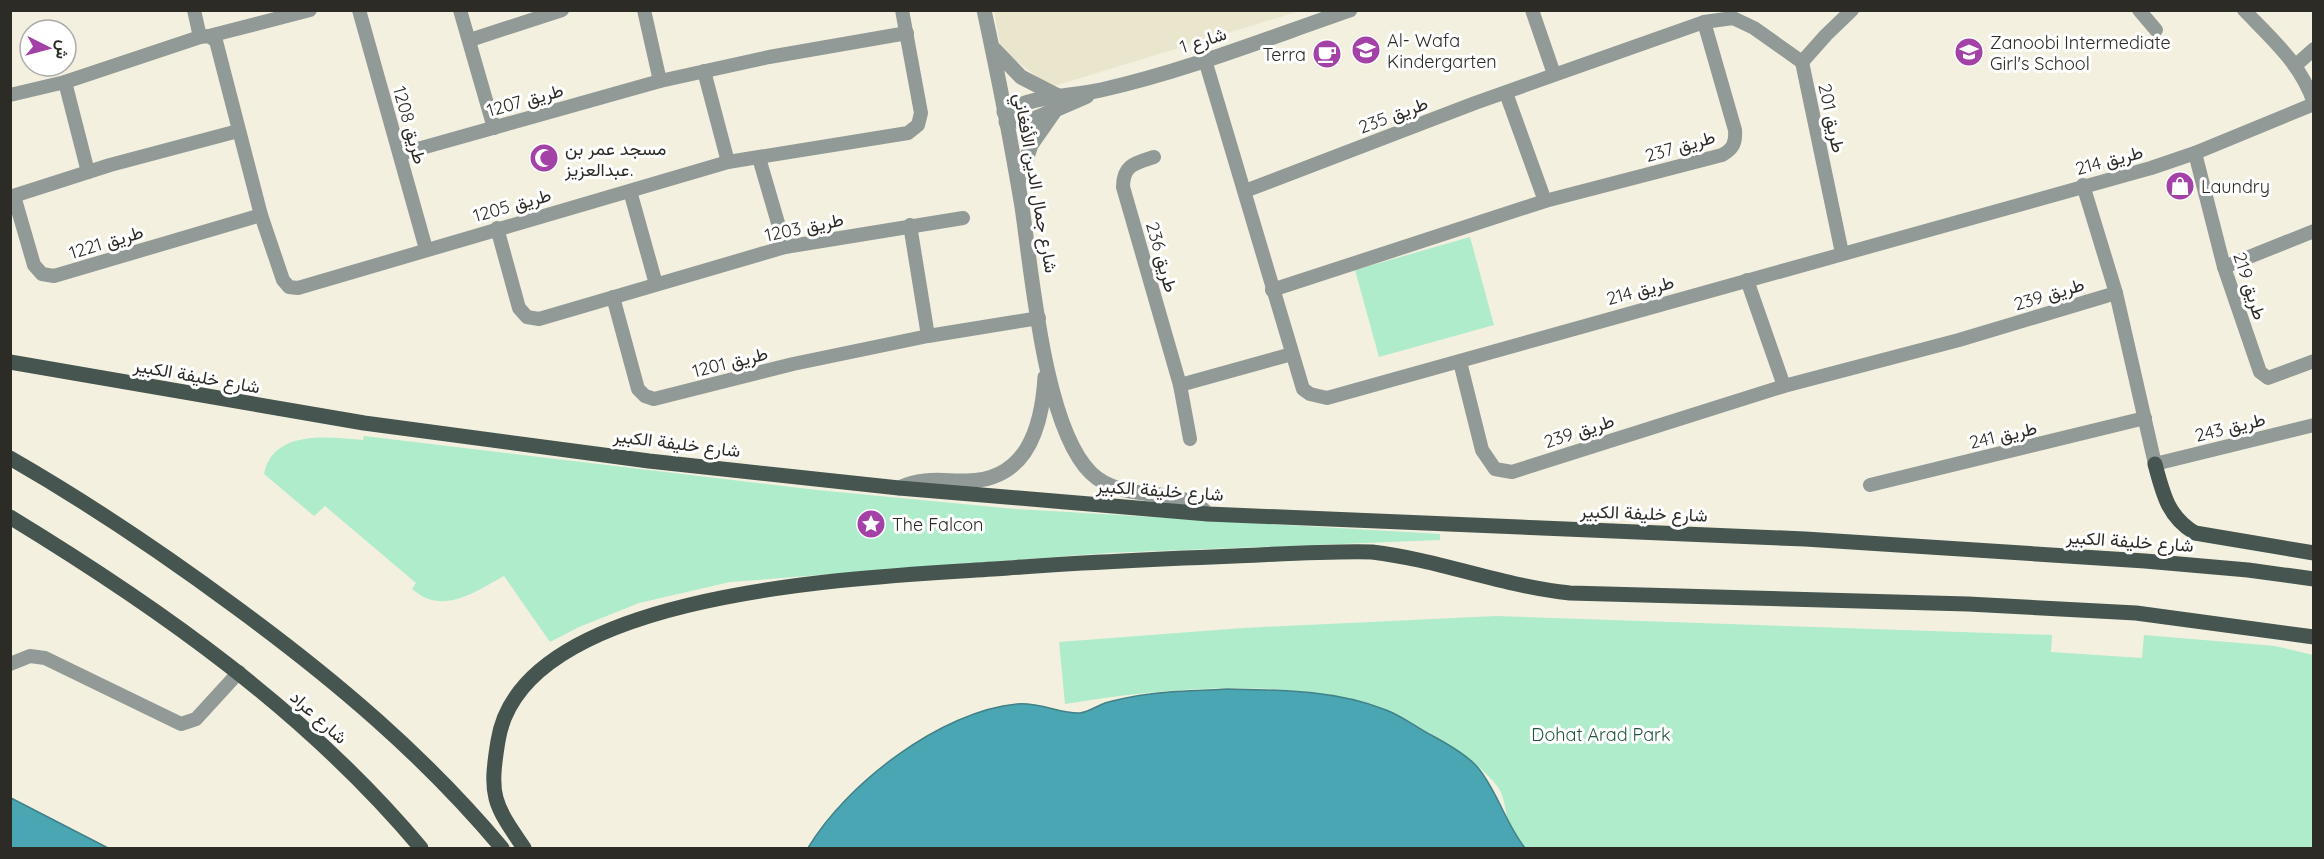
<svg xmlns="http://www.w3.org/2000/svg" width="2324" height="859" viewBox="0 0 2324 859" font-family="Quicksand,Vazirmatn,sans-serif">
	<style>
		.built { fill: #eae6cd }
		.green { fill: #aeeccb }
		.water { fill: #4aa6b2; stroke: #418188; stroke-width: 1.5 }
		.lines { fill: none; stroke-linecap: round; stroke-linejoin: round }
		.minor { stroke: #929a97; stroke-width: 14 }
		.tertiary { stroke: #929a97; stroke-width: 15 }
		.primary { stroke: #46554f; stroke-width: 15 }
		.labels { text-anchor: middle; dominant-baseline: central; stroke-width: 6; stroke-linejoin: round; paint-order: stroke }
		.street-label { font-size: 18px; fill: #2c2b25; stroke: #fff }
		.poi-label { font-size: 18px; fill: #2c2b25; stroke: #fff; text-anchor: start }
		.park-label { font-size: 18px; fill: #1e543c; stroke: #fff }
	</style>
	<rect width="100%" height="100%" fill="#f3f0df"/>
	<polygon class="built" points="994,11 1300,11 1051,87 1001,50"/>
	<g class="green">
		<polygon points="1470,237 1494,325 1379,357 1355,270"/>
		<path d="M 364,436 L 817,490 L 1015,509 L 1440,534 L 1440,540 L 1107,553 L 730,582 L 639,603 L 579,627 L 550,642 L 504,576 C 474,592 443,616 412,589 L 416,583 L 325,506 L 314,516 L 264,474 C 273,429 329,437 363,440 Z"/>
		<path d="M 1496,616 L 2052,635 L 2051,652 L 2142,658 L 2144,635 L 2275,646 L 2313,655 L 2313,848 L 1525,848 C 1520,843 1514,837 1511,830 C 1505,817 1506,798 1498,787 C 1482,766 1456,749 1434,736 C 1418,728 1402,716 1386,710 C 1294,676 1159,688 1065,704 L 1059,642 L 1243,628 Z"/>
	</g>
	<g class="water">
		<path d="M 1228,689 C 1281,690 1336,690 1386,710 C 1402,716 1416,727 1431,735 C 1446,743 1468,755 1479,769 C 1498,793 1506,824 1525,848 L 808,848 C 846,784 941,711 1017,704 C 1040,702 1061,714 1080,713 C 1088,712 1097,706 1105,703 C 1119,699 1135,696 1150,694 C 1175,690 1202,691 1228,689 Z"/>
		<polygon points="11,798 108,848 11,848"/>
	</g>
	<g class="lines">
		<g class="minor">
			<polyline points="194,10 200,37"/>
			<polyline points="359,10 426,249"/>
			<polyline points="460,10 494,128"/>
			<polyline points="644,10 660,81"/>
			<polyline points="1532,10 1554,74"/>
			<polyline points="2139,10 2156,30"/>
			<path d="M 2244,10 C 2272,39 2301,64 2314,103"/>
			<polyline points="209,36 310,10"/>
			<polyline points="470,40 562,10"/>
			<polyline points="1205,60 1303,389 1310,394 1327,398 2151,168 2195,153 2314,104"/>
			<polyline points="1802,62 1842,253"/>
			<polyline points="1802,62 1826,35 1852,10"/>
			<polyline points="2296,65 2314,49"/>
			<polyline points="704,71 728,162"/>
			<polyline points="65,82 88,172"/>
			<polyline points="1506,93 1545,201"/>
			<polyline points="10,95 65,82 200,37 209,36 216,41 261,215 283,280 289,287 298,288 728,162 908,133 918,125 921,113 902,10"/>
			<polyline points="2195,153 2224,267 2260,372 2268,378 2314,361"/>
			<polyline points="400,154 660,81 769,57 907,33"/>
			<path d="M 1154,157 C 1135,163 1123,165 1123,187 L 1180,385 L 1190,439"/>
			<polyline points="759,158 785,247"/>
			<polyline points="2083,185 2116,293 2155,464 2314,425"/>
			<polyline points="630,191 656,284"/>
			<polyline points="1245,191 1475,103 1704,22 1733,18 1754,28 1802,62"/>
			<polyline points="14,196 34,265 42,274 54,276 261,215"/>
			<polyline points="10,197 110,165 238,131"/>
			<polyline points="910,225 928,336"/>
			<polyline points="497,228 519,308 527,317 539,319 785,247 963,218"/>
			<polyline points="2224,267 2314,231"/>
			<polyline points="1747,280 1784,386"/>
			<path d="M 1272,290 L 1545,201 L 1722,155 C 1733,149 1736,143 1735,130 L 1704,22"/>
			<polyline points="613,297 638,389 645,396 654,399 793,364 928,336 1039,318"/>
			<polyline points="1460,362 1482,450 1495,469 1512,472 1784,386 1959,340 2116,293"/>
			<polyline points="1180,385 1292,354"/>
			<polyline points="1870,485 2145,418"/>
			<polyline points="10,664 30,656 45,658 181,724 196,719 239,672"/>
		</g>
		<g class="tertiary">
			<path d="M 984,10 C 998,75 1011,141 1022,207 C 1032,273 1044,427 1091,473 C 1124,505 1177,483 1208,514"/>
			<polyline points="994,49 1021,77 1058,96"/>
			<path d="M 1004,112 C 1034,95 1068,97 1101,90 C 1186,71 1268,38 1350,10"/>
			<polyline points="1006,122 1034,119 1087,96"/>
			<polyline points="1019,180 1031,145 1054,112"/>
			<path d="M 899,488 C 922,477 941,481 966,481 C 1027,481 1042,427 1045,377"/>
		</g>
		<g class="primary">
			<polyline points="10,362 364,423 649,461 899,488 1208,514 1805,539 2145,561 2248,570 2314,579"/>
			<path d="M 10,458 C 90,504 164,554 237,608 C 335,680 424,755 502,848"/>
			<path d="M 2155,464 C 2163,494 2168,517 2195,533 L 2314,553"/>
			<path d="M 10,517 C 161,609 307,712 421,848"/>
			<path d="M 524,848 C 493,803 489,796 498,741 C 522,584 886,577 1008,568 C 1084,562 1159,559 1235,556 C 1281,554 1327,551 1372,552 C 1440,560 1502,586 1570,593 L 1968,604 L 2136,613 L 2314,637"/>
		</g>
	</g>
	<defs>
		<g id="school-disc" transform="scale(1.5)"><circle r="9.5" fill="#a341a7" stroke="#fff"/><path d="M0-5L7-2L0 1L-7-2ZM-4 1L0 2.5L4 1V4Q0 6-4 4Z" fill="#fff"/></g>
		<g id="cafe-disc" transform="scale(1.5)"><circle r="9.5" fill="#a341a7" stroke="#fff"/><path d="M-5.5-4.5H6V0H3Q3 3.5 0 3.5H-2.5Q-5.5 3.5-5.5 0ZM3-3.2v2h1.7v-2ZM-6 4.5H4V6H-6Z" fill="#fff"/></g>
		<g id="mosque-disc" transform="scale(1.5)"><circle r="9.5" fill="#a341a7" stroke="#fff"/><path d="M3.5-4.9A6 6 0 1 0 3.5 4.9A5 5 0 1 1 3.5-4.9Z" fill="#fff"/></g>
		<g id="shop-disc" transform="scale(1.5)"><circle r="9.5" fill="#a341a7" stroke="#fff"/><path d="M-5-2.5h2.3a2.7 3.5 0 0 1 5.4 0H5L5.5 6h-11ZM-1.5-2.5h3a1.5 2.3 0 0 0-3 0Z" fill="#fff"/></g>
		<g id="sight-disc" transform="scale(1.5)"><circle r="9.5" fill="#a341a7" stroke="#fff"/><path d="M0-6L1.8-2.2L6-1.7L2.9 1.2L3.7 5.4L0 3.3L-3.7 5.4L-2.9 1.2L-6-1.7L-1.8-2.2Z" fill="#fff"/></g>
	</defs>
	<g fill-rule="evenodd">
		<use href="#school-disc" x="1366" y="50"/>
		<use href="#school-disc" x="1969" y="52"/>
		<use href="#cafe-disc" x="1327" y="54"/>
		<use href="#mosque-disc" x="544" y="158"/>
		<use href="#shop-disc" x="2180" y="186"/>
		<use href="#sight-disc" x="871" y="524"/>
	</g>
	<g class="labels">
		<g class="street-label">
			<text transform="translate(1203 40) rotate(-18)">شارع 1</text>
			<text transform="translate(525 100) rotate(-16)">طريق 1207</text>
			<text transform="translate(1393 115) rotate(-21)">طريق 235</text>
			<text transform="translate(1832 118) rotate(78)">طريق 201</text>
			<text transform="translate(410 125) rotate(74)">طريق 1208</text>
			<text transform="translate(1680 146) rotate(-16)">طريق 237</text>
			<text transform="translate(2109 160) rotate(-15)">طريق 214</text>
			<text transform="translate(1036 183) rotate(80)">شارع جمال الدين الأفغاني</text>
			<text transform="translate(512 205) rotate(-16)">طريق 1205</text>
			<text transform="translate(804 227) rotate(-12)">طريق 1203</text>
			<text transform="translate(106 242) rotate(-17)">طريق 1221</text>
			<text transform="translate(1162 257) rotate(74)">طريق 236</text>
			<text transform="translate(2250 286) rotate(72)">طريق 219</text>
			<text transform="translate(1640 290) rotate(-15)">طريق 214</text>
			<text transform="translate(2049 294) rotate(-17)">طريق 239</text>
			<text transform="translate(730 362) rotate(-14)">طريق 1201</text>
			<text transform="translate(197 376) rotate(10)">شارع خليفة الكبير</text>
			<text transform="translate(2230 427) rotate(-14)">طريق 243</text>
			<text transform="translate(1579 431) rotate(-18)">طريق 239</text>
			<text transform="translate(2003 435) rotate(-13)">طريق 241</text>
			<text transform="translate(677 443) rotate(7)">شارع خليفة الكبير</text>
			<text transform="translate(1160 490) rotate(4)">شارع خليفة الكبير</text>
			<text transform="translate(1644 513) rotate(2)">شارع خليفة الكبير</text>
			<text transform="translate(2130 541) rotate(4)">شارع خليفة الكبير</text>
			<text transform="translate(319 717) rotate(42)">شارع عراد</text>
		</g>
		<g class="poi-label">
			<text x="1387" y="40">Al- Wafa<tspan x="1387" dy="21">Kindergarten</tspan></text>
			<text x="1990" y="42">Zanoobi Intermediate<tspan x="1990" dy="21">Girl's School</tspan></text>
			<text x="1306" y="54" text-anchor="end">Terra</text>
			<text x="565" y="148">مسجد عمر بن<tspan x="565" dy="21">عبدالعزيز.</tspan></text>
			<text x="2201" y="186">Laundry</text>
			<text x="892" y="524">The Falcon</text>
		</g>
		<g class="park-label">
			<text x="1601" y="734">Dohat Arad Park</text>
		</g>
	</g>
	<rect width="2324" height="859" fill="none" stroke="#2c2b25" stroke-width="24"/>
	<g transform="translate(48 48) rotate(96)"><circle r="28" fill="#ffffff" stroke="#abaaa8" stroke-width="1.5"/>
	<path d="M0-4.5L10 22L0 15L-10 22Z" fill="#a341a7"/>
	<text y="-9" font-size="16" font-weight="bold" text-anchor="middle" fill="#2c2b25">ش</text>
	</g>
</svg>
